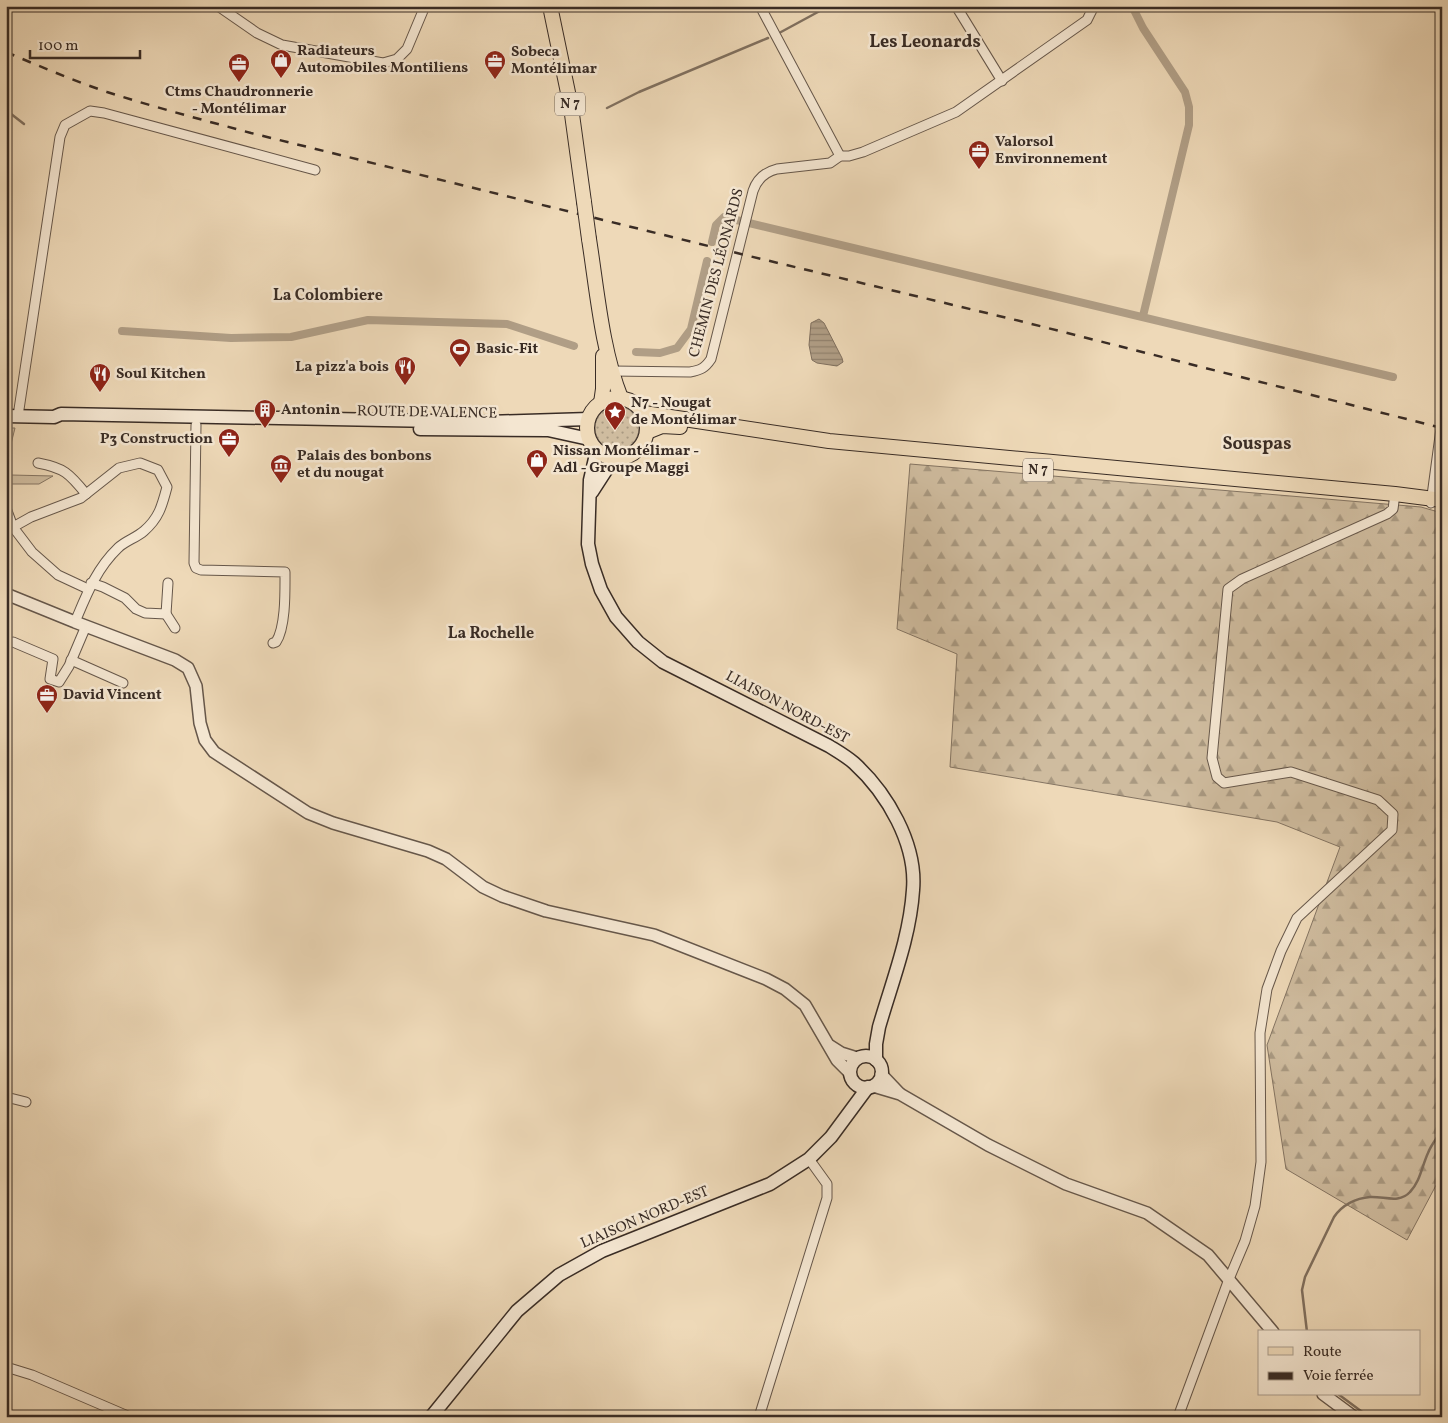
<svg xmlns="http://www.w3.org/2000/svg" width="1448" height="1423" viewBox="0 0 1448 1423" font-family="Vollkorn,serif">
	<style>
		.grass { fill: url(#grass-dots); stroke: #847462 }
		.forest { fill: url(#forest-firs); stroke: #847462 }
		.green { fill: #cfbc9f; stroke: #847462 }
		.water { fill: url(#water-rules); stroke: #80705f }
		.lines { fill: none; stroke-linecap: round; stroke-linejoin: round }
		.stream { stroke: #80705f; stroke-width: 2.5 }
		.canal { stroke: #b09e86; stroke-width: 8 }
		.minor-casing { stroke: #66574a; stroke-width: 11 }
		.tertiary-casing { stroke: #66574a; stroke-width: 14 }
		.secondary-casing { stroke: #392c25; stroke-width: 15 }
		.primary-casing { stroke: #392c25; stroke-width: 16 }
		.minor { stroke: #f4e6d1; stroke-width: 9 }
		.tertiary { stroke: #f4e6d1; stroke-width: 11 }
		.secondary { stroke: #f4e6d1; stroke-width: 12 }
		.primary { stroke: #eed9b8; stroke-width: 14 }
		.rail { stroke: #392c25; stroke-width: 2.5; stroke-dasharray: 9 9; stroke-linecap: butt }
		.primary-bridge-casing { stroke: #392c25; stroke-width: 16; stroke-linecap: butt }
		.primary-bridge { stroke: #eed9b8; stroke-width: 14 }
		.labels { text-anchor: middle; dominant-baseline: central; stroke-width: 5; stroke-linejoin: round; paint-order: stroke }
		.shield { fill: #f4e6d1; stroke: #716459; stroke-width: 1 }
		.shield-label { font-size: 14px; font-weight: bold; fill: #392c25 }
		.poi-label { font-size: 15px; font-weight: bold; fill: #392c25; stroke: #f4e6d1; text-anchor: start }
		.street-label { font-size: 15px; fill: #392c25; stroke: #f4e6d1 }
		.neighbourhood-label { font-size: 16px; font-weight: bold; fill: #392c25; stroke: #f4e6d1 }
		.quarter-label { font-size: 18px; font-weight: bold; fill: #392c25; stroke: #f4e6d1 }
	</style>
	<defs>
		<pattern id="grass-dots" width="8" height="8" patternUnits="userSpaceOnUse" patternTransform="scale(1.25)"><rect width="8" height="8" fill="#cfbc9f"/><path d="M2 2h.1M6 6h.1" fill="none" stroke="#a99981" stroke-width="1.8" stroke-linecap="round"/></pattern>
		<pattern id="forest-firs" width="22" height="20" patternUnits="userSpaceOnUse" patternTransform="scale(1.25)"><rect width="22" height="20" fill="#cfbc9f"/><path d="M5 1l3.5 6h-7zM16 11l3.5 6h-7z" fill="#a99981"/></pattern>
		<pattern id="water-rules" width="6" height="5" patternUnits="userSpaceOnUse" patternTransform="scale(1.25)"><rect width="6" height="5" fill="#b09e86"/><path d="M0 2.5h6" fill="none" stroke="#90816d"/></pattern>
	</defs>
	<rect width="100%" height="100%" fill="#eed9b8"/>
	<filter id="stains"><feTurbulence type="fractalNoise" baseFrequency=".004" numOctaves="4"/><feColorMatrix values="0 0 0 0 .2 0 0 0 0 .09 0 0 0 0 .02 0 0 0 .5 -.17"/></filter>
	<radialGradient id="worn" r=".72"><stop offset=".6" stop-color="#630" stop-opacity="0"/><stop offset="1" stop-color="#630" stop-opacity=".3"/></radialGradient>
	<circle class="grass" cx="617" cy="428" r="22"/>
	<polygon class="forest" points="910,464 1421,507 1442,513 1442,1174 1407,1240 1286,1169 1267,1045 1340,847 1277,822 950,767 957,654 897,629"/>
	<g class="green">
		<polygon points="6,428 15,428 6,464"/>
		<polygon points="6,469 11,475 53,476 39,484 8,484 6,488"/>
	</g>
	<polygon class="water" points="819,319 824,323 842,358 843,362 837,366 817,363 812,360 809,345 811,323"/>
	<g class="lines">
		<g class="stream">
			<polyline points="6,14 23,6"/>
			<polyline points="781,32 829,6"/>
			<polyline points="607,108 639,92 768,38"/>
			<polyline points="6,110 24,124"/>
			<path d="M 1307,1332 L 1302,1290 L 1305,1277 L 1334,1217 C 1342,1205 1356,1198 1370,1197 C 1384,1196 1399,1204 1410,1192 C 1420,1182 1422,1166 1428,1153 C 1431,1145 1437,1138 1442,1130"/>
			<polyline points="1338,1394 1369,1417"/>
		</g>
		<g class="canal">
			<polyline points="1132,6 1143,28 1185,92 1189,107 1189,125 1143,316"/>
			<polyline points="712,242 716,225 724,217 1393,377"/>
			<polyline points="122,331 231,338 291,337 368,320 507,324 574,346"/>
			<polyline points="636,352 660,353 677,348 691,329 707,261"/>
		</g>
		<g class="minor-casing">
			<g id="minor">
				<polyline points="218,6 257,33 282,45 383,63 397,59 407,49 425,6"/>
				<polyline points="760,6 840,156"/>
				<polyline points="956,6 1002,81"/>
				<path d="M 612,371 L 690,372 C 701,370 705,368 711,359 L 753,191 C 757,179 765,172 777,169 L 830,163 L 840,156 L 849,156 L 863,152 L 956,112 L 1087,20 L 1094,6"/>
				<polyline points="18,416 60,137 65,125 90,111 104,113 315,170"/>
				<path d="M 196,425 L 194,563 L 196,568 L 201,570 L 285,572 C 285,590 286,627 276,642 L 273,643"/>
				<path d="M 38,463 C 64,468 69,473 86,494"/>
				<polyline points="1431,503 1442,421"/>
				<polyline points="6,508 13,527 32,552 58,575 88,589"/>
				<path d="M 6,531 L 31,517 L 81,498 L 119,468 L 140,463 L 158,470 L 167,487 C 162,506 159,518 144,531 C 136,538 125,541 118,548 C 96,569 86,596 75,622"/>
				<polyline points="91,583 103,587 125,598 136,609 145,613 166,614 168,583"/>
				<polyline points="166,614 175,628"/>
				<polyline points="13,642 53,659 50,679 59,682 69,666 86,626"/>
				<polyline points="71,660 123,683"/>
				<polyline points="6,1097 26,1102"/>
				<polyline points="6,1367 32,1375 130,1417"/>
				<polyline points="759,1417 827,1198 827,1184 809,1159"/>
				<polyline points="1178,1417 1229,1279 1245,1241 1255,1206 1261,1162 1260,1033 1267,989 1281,951 1297,918 1392,830 1393,814 1378,800 1291,772 1224,783 1217,777 1212,758 1228,589 1242,579 1387,514 1393,509 1395,494"/>
			</g>
		</g>
		<g class="tertiary-casing">
			<g id="tertiary">
				<polyline points="6,594 75,622 175,660 188,668 196,686 200,723 205,740 214,752 308,813 333,823 428,851 446,859 483,887 502,896 546,911 654,935 766,979 785,989 805,1005 837,1060 850,1073"/>
				<polyline points="830,1046 841,1053 857,1058"/>
				<polyline points="881,1074 899,1093"/>
				<polyline points="873,1086 900,1094 988,1145 1066,1184 1147,1213 1208,1255 1273,1332"/>
				<polyline points="1323,1394 1354,1417"/>
			</g>
		</g>
		<g class="secondary-casing">
			<g id="secondary">
				<polyline points="6,416 54,417 61,414 488,422 589,419"/>
				<polyline points="420,429 548,430 589,439"/>
				<path d="M 597,450 L 590,480 L 588,544 L 592,564 L 601,590 L 616,617 L 638,642 L 663,662 L 829,746 C 837,751 846,756 854,763 C 887,793 917,844 913,890 C 910,937 892,982 879,1027 L 876,1044 L 876,1060"/>
				<polyline points="592,492 614,458"/>
				<circle cx="866" cy="1072" r="16"/>
				<polyline points="431,1417 517,1311 559,1275 602,1251 770,1184 809,1159 831,1137 868,1087"/>
			</g>
		</g>
		<g class="primary-casing">
			<g id="primary">
				<polyline points="550,6 571,107 584,202"/>
				<path d="M 589,239 C 597,290 602,351 621,398"/>
				<circle cx="617" cy="428" r="30"/>
				<polyline points="601,403 603,389 603,356"/>
				<polyline points="644,413 829,441 1395,494 1442,500"/>
				<polyline points="647,432 662,426 680,427"/>
			</g>
		</g>
		<use href="#minor" class="minor"/>
		<use href="#tertiary" class="tertiary"/>
		<use href="#secondary" class="secondary"/>
		<use href="#primary" class="primary"/>
		<path class="rail" d="M 6,52 C 39,66 72,80 107,92 C 154,107 203,120 251,133 L 749,256 L 1024,322 L 1442,428"/>
		<g class="primary-bridge-casing">
			<polyline id="primary-bridge" points="584,202 589,239"/>
		</g>
		<use href="#primary-bridge" class="primary-bridge"/>
	</g>
	<defs>
		<g id="shop-pin" transform="scale(1.125)"><path d="M0 17L-7.5 6A9.5 9.5 0 1 1 7.5 6Z" fill="#8f2418" stroke="#f4e6d1"/><path d="M-5-2.5h2.3a2.7 3.5 0 0 1 5.4 0H5L5.5 6h-11ZM-1.5-2.5h3a1.5 2.3 0 0 0-3 0Z" fill="#fff"/></g>
		<g id="office-pin" transform="scale(1.125)"><path d="M0 17L-7.5 6A9.5 9.5 0 1 1 7.5 6Z" fill="#8f2418" stroke="#f4e6d1"/><path d="M-6-3h4V-5.5h4V-3h4V5H-6ZM-1-4.5V-3h2v-1.5ZM-6 0V1H6V0Z" fill="#fff"/></g>
		<g id="stadium-pin" transform="scale(1.125)"><path d="M0 17L-7.5 6A9.5 9.5 0 1 1 7.5 6Z" fill="#8f2418" stroke="#f4e6d1"/><path d="M0-5a6.5 5 0 1 0 0 10a6.5 5 0 1 0 0-10ZM-3.5-1.8h7v3.6h-7Z" fill="#fff"/></g>
		<g id="restaurant-pin" transform="scale(1.125)"><path d="M0 17L-7.5 6A9.5 9.5 0 1 1 7.5 6Z" fill="#8f2418" stroke="#f4e6d1"/><path d="M-5-6h1v4h1v-4h1v4h1v-4h1v5L-1.5 .5V6h-2V.5L-5-1ZM5-6V6H3V1.5H1.5Q1.5-4 5-6Z" fill="#fff"/></g>
		<g id="building-pin" transform="scale(1.125)"><path d="M0 17L-7.5 6A9.5 9.5 0 1 1 7.5 6Z" fill="#8f2418" stroke="#f4e6d1"/><path d="M-4-6H4V6H1V3H-1V6H-4ZM-2.5-4.3h1.7v1.8h-1.7ZM.8-4.3h1.7v1.8H.8ZM-2.5-1h1.7V.8h-1.7ZM.8-1h1.7V.8H.8Z" fill="#fff"/></g>
		<g id="sight-pin" transform="scale(1.125)"><path d="M0 17L-7.5 6A9.5 9.5 0 1 1 7.5 6Z" fill="#8f2418" stroke="#f4e6d1"/><path d="M0-6L1.8-2.2L6-1.7L2.9 1.2L3.7 5.4L0 3.3L-3.7 5.4L-2.9 1.2L-6-1.7L-1.8-2.2Z" fill="#fff"/></g>
		<g id="museum-pin" transform="scale(1.125)"><path d="M0 17L-7.5 6A9.5 9.5 0 1 1 7.5 6Z" fill="#8f2418" stroke="#f4e6d1"/><path d="M0-6L6-3V-2H-6V-3ZM-5-1h2V3h-2ZM-1-1h2V3h-2ZM3-1h2V3H3ZM-6 4H6V6H-6Z" fill="#fff"/></g>
	</defs>
	<g fill-rule="evenodd">
		<use href="#shop-pin" x="281" y="60"/>
		<use href="#office-pin" x="495" y="61"/>
		<use href="#office-pin" x="239" y="64"/>
		<use href="#office-pin" x="979" y="151"/>
		<use href="#stadium-pin" x="460" y="349"/>
		<use href="#restaurant-pin" x="405" y="367"/>
		<use href="#restaurant-pin" x="100" y="374"/>
		<use href="#building-pin" x="265" y="410"/>
		<use href="#sight-pin" x="615" y="412"/>
		<use href="#office-pin" x="229" y="439"/>
		<use href="#shop-pin" x="537" y="460"/>
		<use href="#museum-pin" x="281" y="465"/>
		<use href="#office-pin" x="47" y="695"/>
	</g>
	<g class="labels">
		<g class="shield">
			<rect x="555" y="92.5" width="30" height="23" rx="4"/>
			<rect x="1023" y="458.5" width="30" height="23" rx="4"/>
		</g>
		<g class="shield-label">
			<text x="570" y="104">N 7</text>
			<text x="1038" y="470">N 7</text>
		</g>
		<g class="poi-label">
			<text x="297" y="51">Radiateurs<tspan x="297" dy="17">Automobiles Montiliens</tspan></text>
			<text x="511" y="52">Sobeca<tspan x="511" dy="17">Montélimar</tspan></text>
			<text x="239" y="92" text-anchor="middle">Ctms Chaudronnerie<tspan x="239" dy="17">- Montélimar</tspan></text>
			<text x="995" y="142">Valorsol<tspan x="995" dy="17">Environnement</tspan></text>
			<text x="476" y="349">Basic-Fit</text>
			<text x="389" y="367" text-anchor="end">La pizz'a bois</text>
			<text x="116" y="374">Soul Kitchen</text>
			<text x="631" y="403">N7 - Nougat<tspan x="631" dy="17">de Montélimar</tspan></text>
			<text x="281" y="410">Antonin</text>
			<text x="213" y="439" text-anchor="end">P3 Construction</text>
			<text x="553" y="451">Nissan Montélimar -<tspan x="553" dy="17">Adl - Groupe Maggi</tspan></text>
			<text x="297" y="456">Palais des bonbons<tspan x="297" dy="17">et du nougat</tspan></text>
			<text x="63" y="695">David Vincent</text>
		</g>
		<g class="street-label">
			<text transform="translate(717 273) rotate(-75)">CHEMIN DES LÉONARDS</text>
			<text transform="translate(427 413) rotate(1)">ROUTE DE VALENCE</text>
			<text transform="translate(787 708) rotate(28)">LIAISON NORD-EST</text>
			<text transform="translate(645 1218) rotate(-23)">LIAISON NORD-EST</text>
		</g>
		<g class="neighbourhood-label">
			<text x="328" y="296">La Colombiere</text>
			<text x="491" y="634">La Rochelle</text>
		</g>
		<g class="quarter-label">
			<text x="925" y="42">Les Leonards</text>
			<text x="1257" y="444">Souspas</text>
		</g>
	</g>
	<rect width="1448" height="1423" fill="none" stroke="#eed9b8" stroke-width="25"/>
	<rect x="8" y="8" width="1433" height="1408" fill="none" stroke="#392c25" stroke-width="2.5"/>
	<rect x="12" y="12" width="1423" height="1398" fill="none" stroke="#392c25"/>
	<rect x="1258" y="1330" width="162" height="65" fill="#f4e6d1" stroke="#a99c8c"/>
	<rect x="1268" y="1347" width="25" height="8" fill="#eed9b8" stroke="#a99c8c"/>
	<text x="1303" y="1356" font-size="15" fill="#392c25">Route</text>
	<rect x="1268" y="1372" width="25" height="8" fill="#392c25" stroke="#a99c8c"/>
	<text x="1303" y="1380" font-size="15" fill="#392c25">Voie ferrée</text>
	<path d="M30 50v8h110v-8" fill="none" stroke="#392c25" stroke-width="2.5"/>
	<text x="38" y="50" font-size="15" fill="#392c25" stroke="#f4e6d1" stroke-width="4" paint-order="stroke">100 m</text>
	<rect width="100%" height="100%" filter="url(#stains)"/>
	<rect width="100%" height="100%" fill="url(#worn)"/>
</svg>
